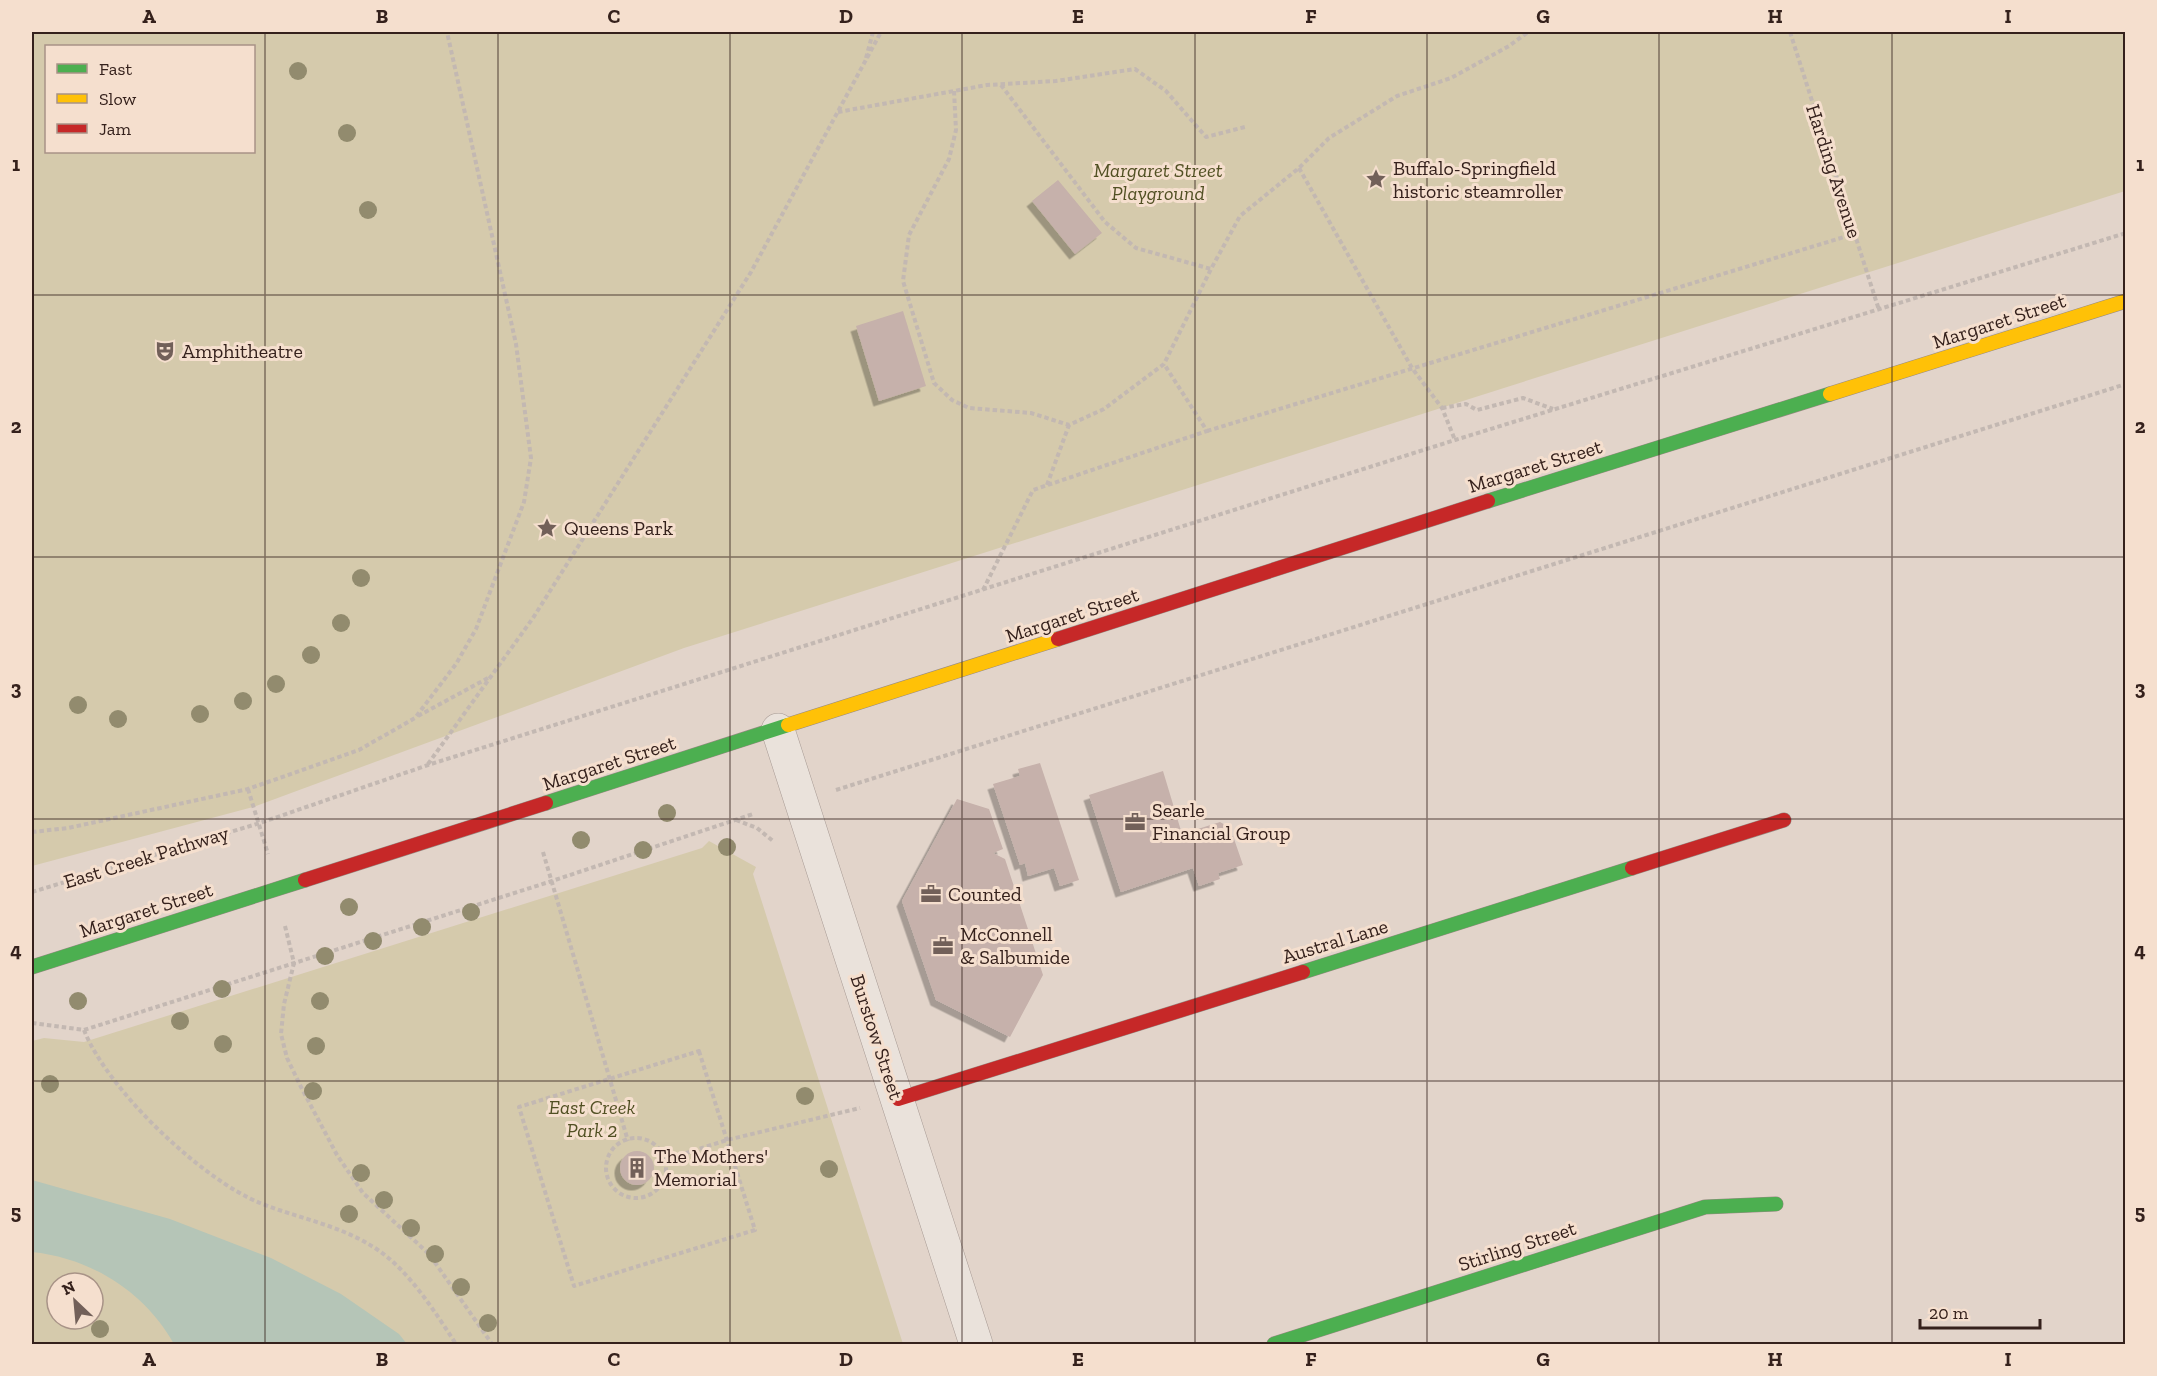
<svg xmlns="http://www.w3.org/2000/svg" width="2157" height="1376" viewBox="0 0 2157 1376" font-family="'Zilla Slab',serif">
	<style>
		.green { fill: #d5caac; fill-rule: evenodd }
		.water { fill: #b5c5b7 }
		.building { fill: #c6b1ab; filter: url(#shadow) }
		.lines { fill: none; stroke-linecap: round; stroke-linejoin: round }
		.street-casing { stroke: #a79a94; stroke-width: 34 }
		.fast-casing { stroke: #978a83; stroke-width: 15 }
		.slow-casing { stroke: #978a83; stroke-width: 15 }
		.jam-casing { stroke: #978a83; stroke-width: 15 }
		.path { stroke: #c3b8b2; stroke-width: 4; stroke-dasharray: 4.5 3; stroke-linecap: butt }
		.street { stroke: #eae2db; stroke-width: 33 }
		.fast { stroke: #4caf50; stroke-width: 14 }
		.slow { stroke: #ffc107; stroke-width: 14 }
		.jam { stroke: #c62828; stroke-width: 14 }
		.tree { fill: #928b6e }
		.grid { fill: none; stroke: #35211c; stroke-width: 1.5; stroke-opacity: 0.55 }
		.labels { text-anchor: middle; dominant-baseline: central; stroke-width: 6; stroke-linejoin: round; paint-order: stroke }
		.poi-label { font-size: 20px; fill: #35211c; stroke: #f5dfce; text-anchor: start }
		.park-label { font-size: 20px; font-style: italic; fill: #515023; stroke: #f5dfce }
		.street-label { font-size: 20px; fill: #35211c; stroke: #f5dfce }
		.neatline { fill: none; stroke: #35211c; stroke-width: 2 }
		.grid-label { font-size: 20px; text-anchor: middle; font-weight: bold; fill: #35211c }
	</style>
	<defs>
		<filter id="shadow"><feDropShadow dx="-5.5" dy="5.5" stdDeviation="0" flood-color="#0004"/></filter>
	</defs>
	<rect width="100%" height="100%" fill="#e2d4ca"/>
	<g class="green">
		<path d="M 32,32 L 2125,32 L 2125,191 L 684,648 L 253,807 L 32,866 ZM 46,46 L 254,46 L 254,152 L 46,152 Z"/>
		<path d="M 709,841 L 756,867 L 753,874 L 903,1344 L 32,1344 L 32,1041 L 44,1038 L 84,1042 L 702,848 ZM 57,1283 L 93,1283 L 93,1319 L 57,1319 Z"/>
	</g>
	<path class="water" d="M 32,1180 L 170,1219 L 271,1258 L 341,1294 L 399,1334 L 407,1344 L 174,1344 C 145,1292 91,1258 32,1252 Z"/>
	<g class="building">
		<polygon points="1058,180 1102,233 1075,254 1032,201"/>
		<polygon points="903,311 926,386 879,401 856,326"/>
		<polygon points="1040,763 1079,880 1060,886 1054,868 1028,876 1025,863 1020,865 993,784 1020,776 1018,769"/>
		<polygon points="1163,771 1182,834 1220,822 1227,826 1231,837 1233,836 1243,865 1218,873 1220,879 1199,886 1193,868 1121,892 1089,795"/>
		<polygon points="957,799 989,809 1003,849 993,853 1005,859 1043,975 1010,1037 936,1000 902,901"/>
		<circle cx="637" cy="1168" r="17"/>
	</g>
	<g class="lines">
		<g class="street-casing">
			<polyline id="street" points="778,730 976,1344"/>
		</g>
		<g class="fast-casing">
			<g id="fast">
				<polyline points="1488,501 1830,394"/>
				<polyline points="546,803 788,725"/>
				<polyline points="32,967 305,880"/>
				<polyline points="1303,972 1632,868"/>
				<polyline points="1274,1344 1705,1207 1776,1204"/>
			</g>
		</g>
		<g class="slow-casing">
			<g id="slow">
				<polyline points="1830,394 2126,301"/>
				<polyline points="788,725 1058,639"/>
			</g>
		</g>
		<g class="jam-casing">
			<g id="jam">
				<polyline points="1058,639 1488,501"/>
				<polyline points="1632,868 1784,820"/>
				<polyline points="305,880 546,803"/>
				<polyline points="898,1099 1303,972"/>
			</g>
		</g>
		<g class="path">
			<polyline points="1790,32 1879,310"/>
			<polyline points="866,58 873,32"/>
			<polyline points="1001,85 1105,222 1136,248 1211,269"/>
			<polyline points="954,91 956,130 949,159 909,235 903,281 934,383 952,400 969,408 1031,413 1069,425 1104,409 1164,364 1211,269 1240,216 1299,168 1329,138 1397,96 1451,78 1509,46 1528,32"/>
			<polyline points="838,112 987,85 1056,81 1135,69 1166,91 1206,137 1245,127"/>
			<polyline points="1299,168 1412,368 1442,408 1455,440"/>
			<polyline points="1442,408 1466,404 1477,410 1523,398 1553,409"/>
			<polyline points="1207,431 1854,234"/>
			<polyline points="1047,485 1069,425"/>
			<polyline points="983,590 1033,490 1207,431 1164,364"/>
			<polyline points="418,716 488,678"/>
			<polyline points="428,764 533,618 751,272 881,32"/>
			<polyline points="248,789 268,854"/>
			<polyline points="836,790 2126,384"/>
			<polyline points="736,820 757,828 773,841"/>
			<polyline points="32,832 68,828 248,789 359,750 415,718 456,664 476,629 524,502 531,458 516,344 447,32"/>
			<polyline points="543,852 628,1141"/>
			<polyline points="32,892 260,823 428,765 1455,440 2126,233"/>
			<polyline points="285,926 294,963 284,1004 281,1034 287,1058 302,1089 337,1155 363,1193 429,1254 492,1344"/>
			<polyline points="32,1023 84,1030 552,881 753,814"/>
			<path d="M 84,1030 C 107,1089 201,1179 260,1203 C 300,1219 341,1225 378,1250 C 410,1272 435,1312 456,1344"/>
			<polygon points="699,1051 755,1230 574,1286 519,1107"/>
			<circle cx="636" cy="1168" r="30"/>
			<polyline points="664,1160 727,1140 860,1108"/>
		</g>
		<use href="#street" class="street"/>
		<use href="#fast" class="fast"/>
		<use href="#slow" class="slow"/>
		<use href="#jam" class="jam"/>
	</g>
	<g class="tree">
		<circle cx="298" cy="71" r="9"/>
		<circle cx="347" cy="133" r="9"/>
		<circle cx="368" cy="210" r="9"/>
		<circle cx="361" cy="578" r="9"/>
		<circle cx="341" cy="623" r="9"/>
		<circle cx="311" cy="655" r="9"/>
		<circle cx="276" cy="684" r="9"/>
		<circle cx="243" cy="701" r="9"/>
		<circle cx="78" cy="705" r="9"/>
		<circle cx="200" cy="714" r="9"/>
		<circle cx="118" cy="719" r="9"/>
		<circle cx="667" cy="813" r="9"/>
		<circle cx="581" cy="840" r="9"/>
		<circle cx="727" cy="847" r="9"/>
		<circle cx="643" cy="850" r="9"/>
		<circle cx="349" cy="907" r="9"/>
		<circle cx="471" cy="912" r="9"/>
		<circle cx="422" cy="927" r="9"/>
		<circle cx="373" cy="941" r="9"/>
		<circle cx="325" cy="956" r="9"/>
		<circle cx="222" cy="989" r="9"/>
		<circle cx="78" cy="1001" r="9"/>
		<circle cx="320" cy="1001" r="9"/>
		<circle cx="180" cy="1021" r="9"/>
		<circle cx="223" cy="1044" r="9"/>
		<circle cx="316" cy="1046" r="9"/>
		<circle cx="50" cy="1084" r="9"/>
		<circle cx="313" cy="1091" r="9"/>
		<circle cx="805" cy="1096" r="9"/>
		<circle cx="829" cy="1169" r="9"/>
		<circle cx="361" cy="1173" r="9"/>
		<circle cx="384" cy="1200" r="9"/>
		<circle cx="349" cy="1214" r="9"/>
		<circle cx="411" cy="1228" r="9"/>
		<circle cx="435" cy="1254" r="9"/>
		<circle cx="461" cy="1287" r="9"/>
		<circle cx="488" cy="1323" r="9"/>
		<circle cx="100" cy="1329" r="9"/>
	</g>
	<path class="grid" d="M 265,32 L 265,1344M 498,32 L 498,1344M 730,32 L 730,1344M 962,32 L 962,1344M 1195,32 L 1195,1344M 1427,32 L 1427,1344M 1659,32 L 1659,1344M 1892,32 L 1892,1344M 32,295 L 2126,295M 32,557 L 2126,557M 32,819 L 2126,819M 32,1081 L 2126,1081"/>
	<defs>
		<g id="sight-bare" transform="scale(1.62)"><path d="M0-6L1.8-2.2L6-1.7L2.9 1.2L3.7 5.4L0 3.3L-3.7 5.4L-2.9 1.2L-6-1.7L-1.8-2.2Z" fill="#726059" stroke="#f5dfce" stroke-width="2.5" paint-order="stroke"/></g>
		<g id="theatre-bare" transform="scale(1.62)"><path d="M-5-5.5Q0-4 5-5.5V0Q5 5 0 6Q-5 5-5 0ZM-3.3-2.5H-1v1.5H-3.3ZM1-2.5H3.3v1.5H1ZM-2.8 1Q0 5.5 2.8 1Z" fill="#726059" stroke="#f5dfce" stroke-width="2.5" paint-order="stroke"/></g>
		<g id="office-bare" transform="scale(1.62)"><path d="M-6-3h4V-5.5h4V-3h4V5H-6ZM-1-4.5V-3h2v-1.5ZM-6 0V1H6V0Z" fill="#726059" stroke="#f5dfce" stroke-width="2.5" paint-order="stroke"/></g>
		<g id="building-bare" transform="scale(1.62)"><path d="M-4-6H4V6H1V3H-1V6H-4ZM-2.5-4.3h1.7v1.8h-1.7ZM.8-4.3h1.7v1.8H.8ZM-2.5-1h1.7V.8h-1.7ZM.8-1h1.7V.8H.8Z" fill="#726059" stroke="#f5dfce" stroke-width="2.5" paint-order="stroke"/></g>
	</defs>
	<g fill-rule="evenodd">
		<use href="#sight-bare" x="1376" y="179"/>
		<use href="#theatre-bare" x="165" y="351"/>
		<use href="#sight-bare" x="547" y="528"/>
		<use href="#office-bare" x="1135" y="822"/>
		<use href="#office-bare" x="931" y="894"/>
		<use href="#office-bare" x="943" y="946"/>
		<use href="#building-bare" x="637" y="1168"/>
	</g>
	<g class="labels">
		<g class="poi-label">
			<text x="1393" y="168">Buffalo-Springfield<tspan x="1393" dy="23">historic steamroller</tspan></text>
			<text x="182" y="351">Amphitheatre</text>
			<text x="564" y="528">Queens Park</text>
			<text x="1152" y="810">Searle<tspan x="1152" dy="23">Financial Group</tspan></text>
			<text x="948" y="894">Counted</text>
			<text x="960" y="934">McConnell<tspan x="960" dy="23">&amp; Salbumide</tspan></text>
			<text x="654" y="1156">The Mothers'<tspan x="654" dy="23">Memorial</tspan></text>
		</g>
		<g class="park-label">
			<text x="1158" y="170">Margaret Street<tspan x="1158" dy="23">Playground</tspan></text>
			<text x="592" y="1107">East Creek<tspan x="592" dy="23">Park 2</tspan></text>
		</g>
		<g class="street-label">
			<text transform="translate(1834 171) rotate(72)">Harding Avenue</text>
			<text transform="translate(1999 321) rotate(-18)">Margaret Street</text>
			<text transform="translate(1535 466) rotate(-17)">Margaret Street</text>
			<text transform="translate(1072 615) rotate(-18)">Margaret Street</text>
			<text transform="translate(609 763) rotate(-18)">Margaret Street</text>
			<text transform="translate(146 857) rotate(-17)">East Creek Pathway</text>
			<text transform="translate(146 910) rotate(-18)">Margaret Street</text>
			<text transform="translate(1335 941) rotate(-17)">Austral Lane</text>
			<text transform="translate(877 1037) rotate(72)">Burstow Street</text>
			<text transform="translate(1517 1246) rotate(-18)">Stirling Street</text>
		</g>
	</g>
	<rect width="2157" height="1376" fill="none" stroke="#f5dfce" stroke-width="66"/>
	<rect x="45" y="45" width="210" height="108" fill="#f5dfce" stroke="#a89387" stroke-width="1.5"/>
	<rect x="57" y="64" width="30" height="9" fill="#4caf50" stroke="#a89387" stroke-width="1.5"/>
	<text x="99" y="75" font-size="18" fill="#35211c">Fast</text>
	<rect x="57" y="94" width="30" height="9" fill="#ffc107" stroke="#a89387" stroke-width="1.5"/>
	<text x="99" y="105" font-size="18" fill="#35211c">Slow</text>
	<rect x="57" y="124" width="30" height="9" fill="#c62828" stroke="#a89387" stroke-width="1.5"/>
	<text x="99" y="135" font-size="18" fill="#35211c">Jam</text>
	<g transform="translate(75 1301) rotate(334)"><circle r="28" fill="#f5dfce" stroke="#a89387" stroke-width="1.5"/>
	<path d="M0-4.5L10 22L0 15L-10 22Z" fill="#726059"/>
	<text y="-9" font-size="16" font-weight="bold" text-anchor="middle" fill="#35211c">N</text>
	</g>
	<path d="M1920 1319v9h120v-9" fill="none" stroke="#35211c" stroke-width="3"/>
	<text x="1929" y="1319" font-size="18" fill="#35211c" stroke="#f5dfce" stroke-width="4.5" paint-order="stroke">20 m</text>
	<rect x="33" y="33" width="2091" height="1310" class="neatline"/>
	<g class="grid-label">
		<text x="149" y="23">A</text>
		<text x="382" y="23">B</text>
		<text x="614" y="23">C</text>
		<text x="846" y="23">D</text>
		<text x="1078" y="23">E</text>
		<text x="1311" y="23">F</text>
		<text x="1543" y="23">G</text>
		<text x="1775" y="23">H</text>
		<text x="2008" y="23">I</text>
		<text x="16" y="171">1</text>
		<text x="2140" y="171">1</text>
		<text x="16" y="433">2</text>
		<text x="2140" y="433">2</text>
		<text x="16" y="695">3</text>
		<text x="2140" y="695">3</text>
		<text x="16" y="957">4</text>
		<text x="2140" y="957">4</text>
		<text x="16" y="1219">5</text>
		<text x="2140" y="1219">5</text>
		<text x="149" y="1366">A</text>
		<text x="382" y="1366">B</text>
		<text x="614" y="1366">C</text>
		<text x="846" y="1366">D</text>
		<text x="1078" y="1366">E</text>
		<text x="1311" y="1366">F</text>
		<text x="1543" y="1366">G</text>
		<text x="1775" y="1366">H</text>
		<text x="2008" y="1366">I</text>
	</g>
</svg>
